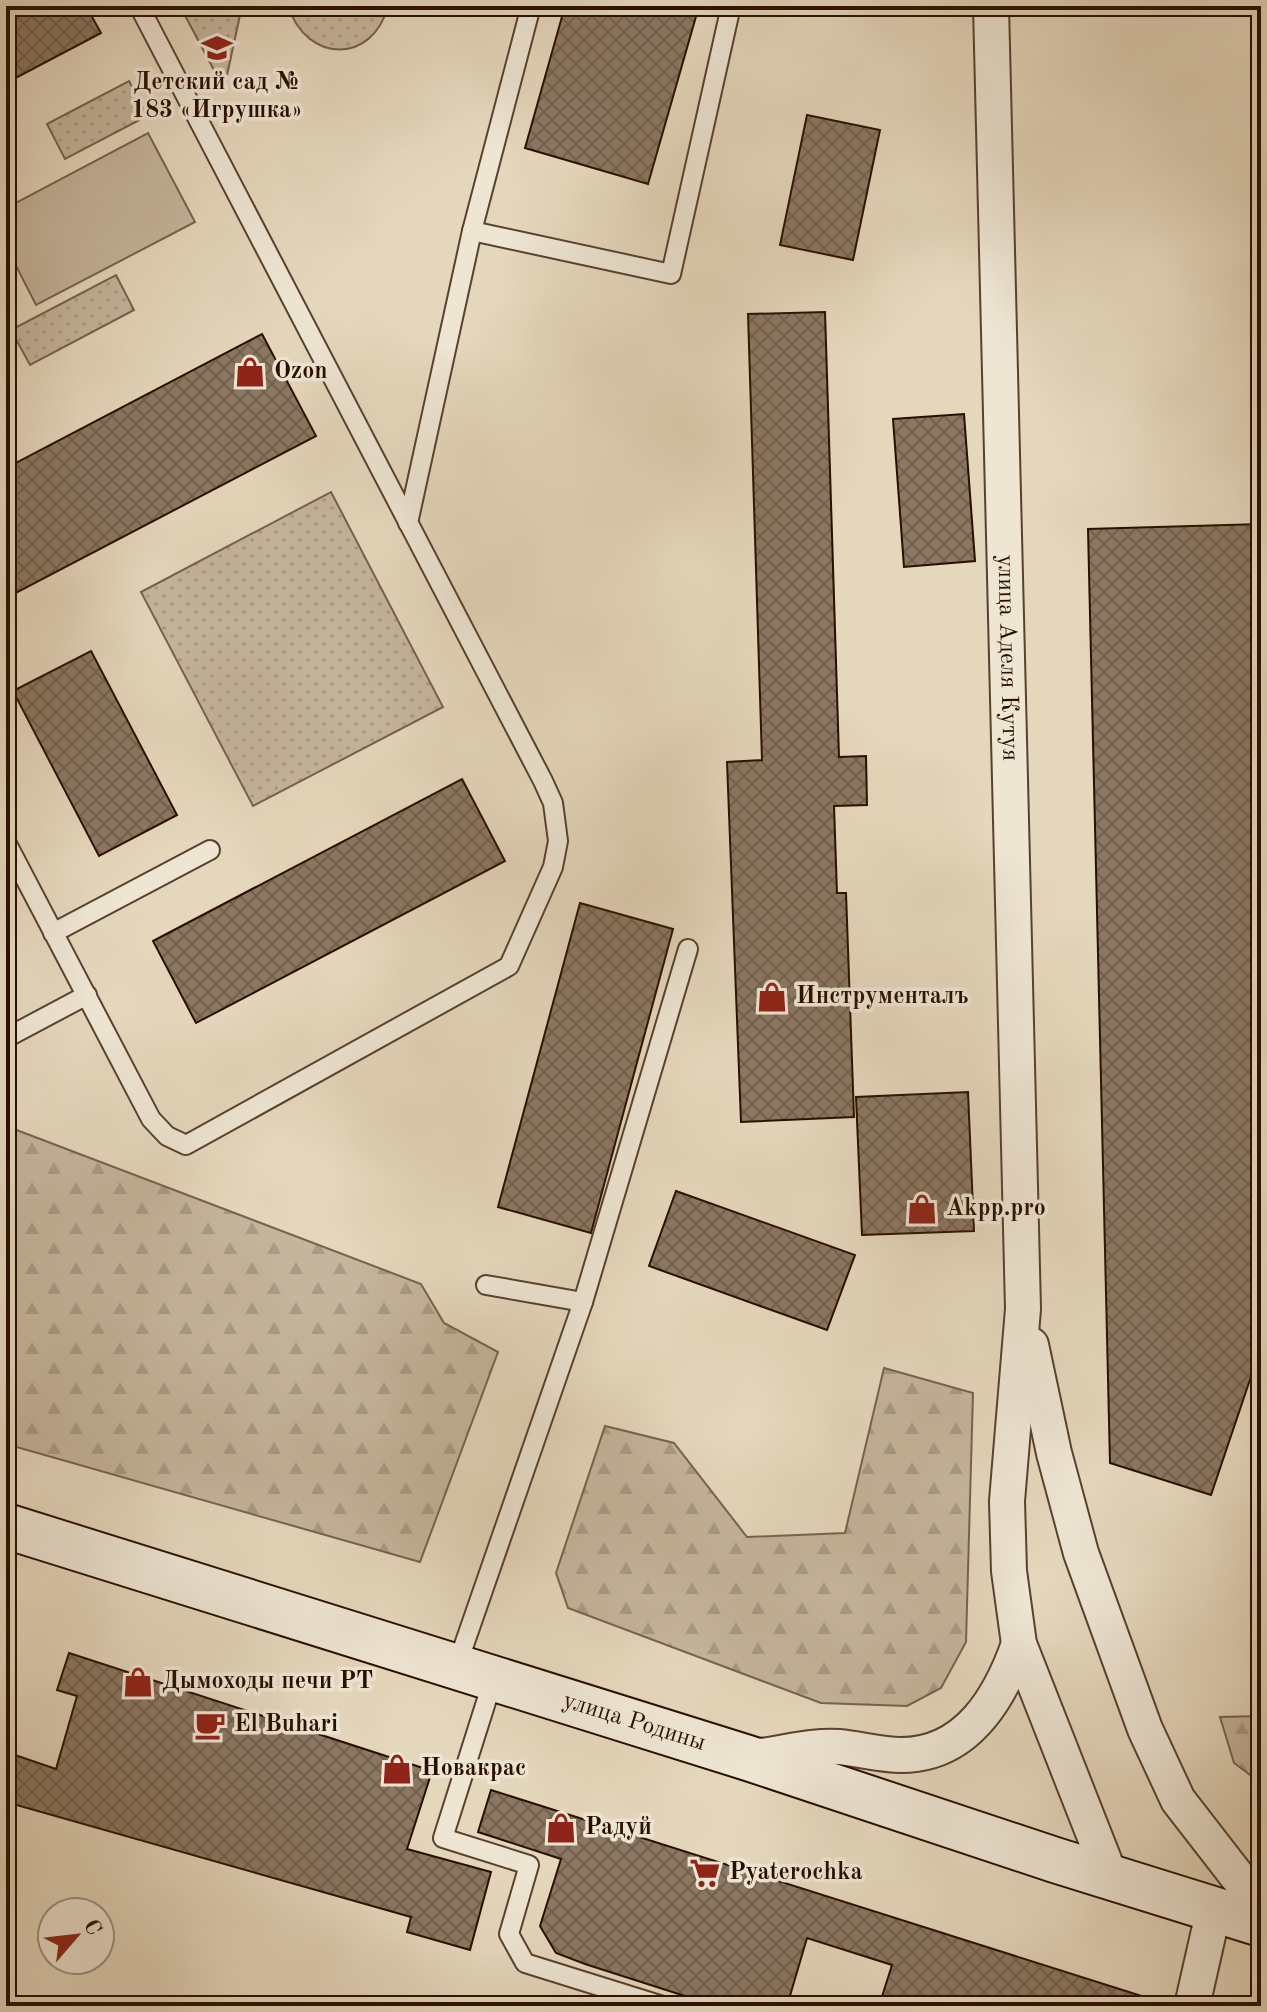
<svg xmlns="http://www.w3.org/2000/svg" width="1267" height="2012" viewBox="0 0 1267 2012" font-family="'Old Standard TT',serif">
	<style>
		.grass { fill: url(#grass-dots); stroke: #77624e; stroke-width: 2 }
		.forest { fill: url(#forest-firs); stroke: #77624e; stroke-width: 2 }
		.garden { fill: #c5b59c; stroke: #77624e; stroke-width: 2 }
		.building { fill: url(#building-cross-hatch); stroke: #290f00; stroke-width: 2 }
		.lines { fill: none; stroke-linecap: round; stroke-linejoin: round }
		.lane-casing { stroke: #58412f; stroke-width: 22 }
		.street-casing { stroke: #58412f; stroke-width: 38 }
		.secondary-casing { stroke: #290f00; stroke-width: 48 }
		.lane { stroke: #eee5d3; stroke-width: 18 }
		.street { stroke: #eee5d3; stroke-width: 34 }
		.secondary { stroke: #eee5d3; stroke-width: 44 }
		.labels { text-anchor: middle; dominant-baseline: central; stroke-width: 7; stroke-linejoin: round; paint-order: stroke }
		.poi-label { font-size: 24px; font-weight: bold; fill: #290f00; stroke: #eee5d3; text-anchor: start }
		.street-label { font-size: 24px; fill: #290f00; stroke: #eee5d3 }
	</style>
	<defs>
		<pattern id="grass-dots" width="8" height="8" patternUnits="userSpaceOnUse" patternTransform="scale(2)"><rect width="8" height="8" fill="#c5b59c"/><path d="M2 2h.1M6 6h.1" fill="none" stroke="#a99a85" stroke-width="1.8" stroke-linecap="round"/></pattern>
		<pattern id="forest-firs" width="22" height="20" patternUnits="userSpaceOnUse" patternTransform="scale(2)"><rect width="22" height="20" fill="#c5b59c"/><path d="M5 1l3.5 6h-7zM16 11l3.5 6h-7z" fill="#a99a85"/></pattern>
		<pattern id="building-cross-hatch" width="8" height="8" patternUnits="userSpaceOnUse" patternTransform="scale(2)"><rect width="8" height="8" fill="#8b7762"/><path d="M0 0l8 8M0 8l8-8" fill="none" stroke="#72604e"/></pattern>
	</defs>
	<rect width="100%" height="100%" fill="#e5d7bc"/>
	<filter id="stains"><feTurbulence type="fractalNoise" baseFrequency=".0025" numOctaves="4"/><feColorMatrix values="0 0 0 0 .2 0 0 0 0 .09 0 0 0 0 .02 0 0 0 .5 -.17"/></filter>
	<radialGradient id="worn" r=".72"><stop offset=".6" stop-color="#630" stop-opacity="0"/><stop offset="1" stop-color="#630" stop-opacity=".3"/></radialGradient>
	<g class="grass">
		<polygon points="180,6 242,6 224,89"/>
		<path d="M 288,6 L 388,6 C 373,64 307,64 288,6 Z"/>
		<polygon points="129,81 147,116 65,159 47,124"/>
		<polygon points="116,275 134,310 30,365 11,330"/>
		<polygon points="331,492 443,707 253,806 141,592"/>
	</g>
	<g class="forest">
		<polygon points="6,1126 421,1284 444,1323 498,1352 420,1562 6,1444"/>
		<polygon points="884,1368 973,1393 966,1642 941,1688 907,1706 821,1703 568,1608 556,1573 605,1426 674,1443 747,1537 845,1533"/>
		<polygon points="1261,1716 1261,1783 1234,1763 1220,1717"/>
	</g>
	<polygon class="garden" points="148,133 195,222 36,305 6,246 6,208"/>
	<g class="building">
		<polygon points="6,6 86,6 101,33 6,83"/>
		<polygon points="565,6 699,6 648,184 525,148"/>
		<polygon points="807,115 880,130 853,260 780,245"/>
		<polygon points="825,312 839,757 866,756 867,805 834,806 837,893 846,893 854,1117 741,1122 727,762 762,760 748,314"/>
		<polygon points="262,334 316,436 6,598 6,468"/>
		<polygon points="964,414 975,561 904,567 893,419"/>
		<polygon points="1261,524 1261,1347 1211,1495 1110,1463 1088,529"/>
		<polygon points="91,651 177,815 99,856 13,691"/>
		<polygon points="462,779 505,861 196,1023 153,941"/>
		<polygon points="580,903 673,929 591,1233 498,1207"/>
		<polygon points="968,1092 974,1231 862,1235 856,1097"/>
		<polygon points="676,1191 855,1255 827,1330 649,1266"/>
		<polygon points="69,1653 432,1771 407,1849 491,1872 470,1950 407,1932 411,1917 6,1802 6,1752 56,1769 77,1696 57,1690"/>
		<polygon points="491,1790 1151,1999 1150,2006 879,2006 892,1965 807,1938 787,2006 716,2006 585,1964 556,1953 540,1926 561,1859 478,1832"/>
	</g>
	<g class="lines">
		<g class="lane-casing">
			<g id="lane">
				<polyline points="472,231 671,274 731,6"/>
				<polyline points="408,523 472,231 531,6"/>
				<polyline points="6,842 151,1119 167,1136 186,1145 509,966 553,867 558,841 553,803 543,781 139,6"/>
				<polyline points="53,933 210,850"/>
				<polyline points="6,1038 87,995"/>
				<polyline points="486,1285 583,1302"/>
				<polyline points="456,1668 583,1302 688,949"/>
				<polyline points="493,1680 443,1838 529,1865 509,1934 525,1963 663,2006"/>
			</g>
		</g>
		<g class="street-casing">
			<g id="street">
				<path id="s1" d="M 991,6 L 1023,1309 L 1007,1501 L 1009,1571 L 1019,1644 L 1111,1878"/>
				<polyline points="1031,1345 1054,1453 1081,1553 1145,1729 1178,1800 1261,1907"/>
				<path d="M 753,1757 C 781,1754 812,1745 839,1747 C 860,1749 881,1755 901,1755 C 967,1755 1000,1698 1019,1644"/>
				<polyline points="1192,2006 1214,1909"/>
			</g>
		</g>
		<g class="secondary-casing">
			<g id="secondary">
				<path id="s2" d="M 6,1526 L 748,1758 L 1055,1860 L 1261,1924"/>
			</g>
		</g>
		<use href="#lane" class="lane"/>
		<use href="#street" class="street"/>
		<use href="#secondary" class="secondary"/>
	</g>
	<defs>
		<g id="school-bare" transform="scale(2.4)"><path d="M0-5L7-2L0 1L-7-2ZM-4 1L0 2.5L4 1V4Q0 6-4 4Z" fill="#8f2418" stroke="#eee5d3" stroke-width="2.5" paint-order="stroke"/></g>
		<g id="shop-bare" transform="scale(2.4)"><path d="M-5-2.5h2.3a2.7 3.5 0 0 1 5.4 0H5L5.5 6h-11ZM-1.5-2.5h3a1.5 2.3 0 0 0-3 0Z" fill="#8f2418" stroke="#eee5d3" stroke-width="2.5" paint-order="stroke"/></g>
		<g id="cafe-bare" transform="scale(2.4)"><path d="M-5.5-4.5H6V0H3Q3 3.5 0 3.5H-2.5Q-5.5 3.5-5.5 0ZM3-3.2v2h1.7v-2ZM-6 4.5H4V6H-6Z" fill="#8f2418" stroke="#eee5d3" stroke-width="2.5" paint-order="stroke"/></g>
		<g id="supermarket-bare" transform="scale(2.4)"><path d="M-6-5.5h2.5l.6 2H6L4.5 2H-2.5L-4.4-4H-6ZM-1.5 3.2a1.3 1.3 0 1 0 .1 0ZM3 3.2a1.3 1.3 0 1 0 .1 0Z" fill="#8f2418" stroke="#eee5d3" stroke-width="2.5" paint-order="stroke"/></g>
	</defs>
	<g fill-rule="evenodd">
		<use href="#school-bare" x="217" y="48"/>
		<use href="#shop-bare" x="250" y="372"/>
		<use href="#shop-bare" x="772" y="997"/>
		<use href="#shop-bare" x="922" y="1209"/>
		<use href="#shop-bare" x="138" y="1682"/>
		<use href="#cafe-bare" x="210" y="1725"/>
		<use href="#shop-bare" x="397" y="1769"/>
		<use href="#shop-bare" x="561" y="1828"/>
		<use href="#supermarket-bare" x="705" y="1873"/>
	</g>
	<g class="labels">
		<g class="poi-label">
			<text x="217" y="83" text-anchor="middle">Детский сад №<tspan x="217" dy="28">183 «Игрушка»</tspan></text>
			<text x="274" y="372">Ozon</text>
			<text x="796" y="997">Инструменталъ</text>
			<text x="946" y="1209">Akpp.pro</text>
			<text x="162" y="1682">Дымоходы печи РТ</text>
			<text x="234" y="1725">El Buhari</text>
			<text x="421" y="1769">Новакрас</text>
			<text x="585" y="1828">Радуй</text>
			<text x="729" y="1873">Pyaterochka</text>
		</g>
		<g class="street-label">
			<text stroke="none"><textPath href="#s1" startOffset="652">улица Аделя Кутуя</textPath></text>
			<text stroke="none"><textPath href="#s2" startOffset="658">улица Родины</textPath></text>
		</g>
	</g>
	<rect width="1267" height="2012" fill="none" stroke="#e5d7bc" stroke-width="32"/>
	<rect x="8" y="8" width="1251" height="1996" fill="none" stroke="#290f00" stroke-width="4"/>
	<rect x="16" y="16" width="1235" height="1980" fill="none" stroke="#290f00" stroke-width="2"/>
	<g transform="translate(76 1936) rotate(62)"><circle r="38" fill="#eee5d3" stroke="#9f8f7f" stroke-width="2"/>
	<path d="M0-6L14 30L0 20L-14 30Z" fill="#8f2418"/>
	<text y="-12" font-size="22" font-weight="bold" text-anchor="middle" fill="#290f00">С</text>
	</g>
	<rect width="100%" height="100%" filter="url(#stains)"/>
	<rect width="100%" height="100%" fill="url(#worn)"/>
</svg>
